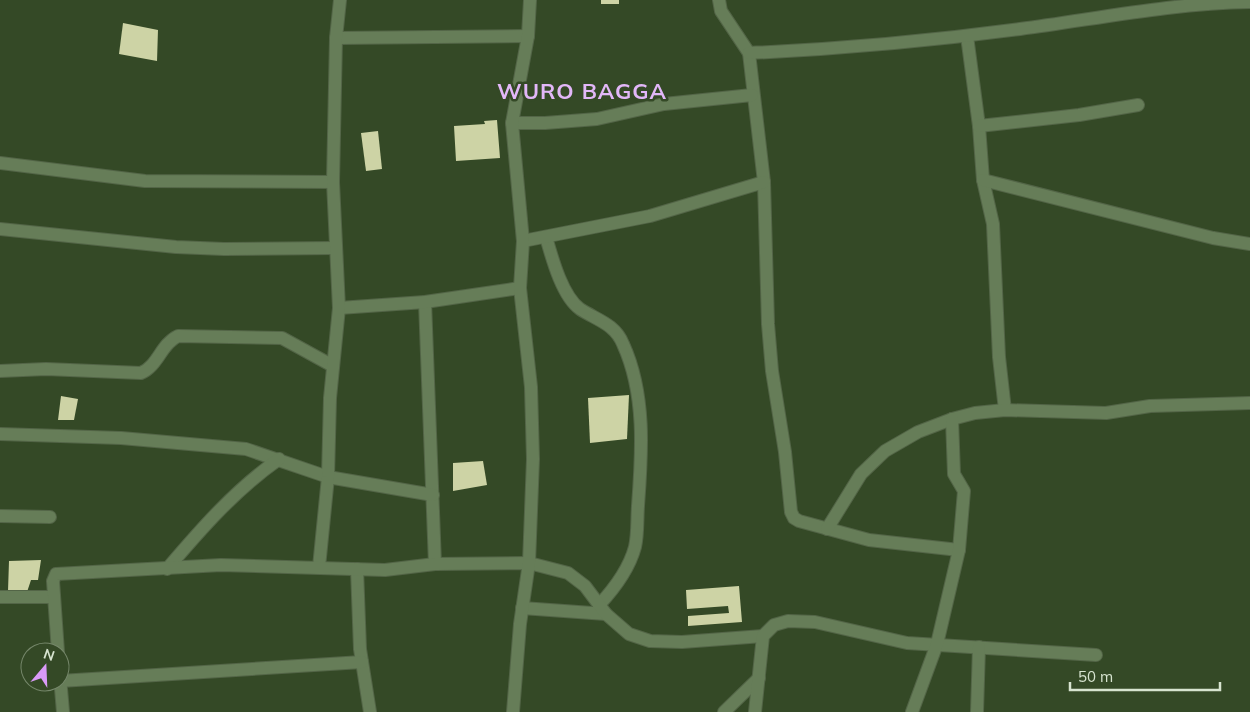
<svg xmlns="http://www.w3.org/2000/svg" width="1250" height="712" viewBox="0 0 1250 712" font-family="Mulish,sans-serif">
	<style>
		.building { fill: #cdd3a5 }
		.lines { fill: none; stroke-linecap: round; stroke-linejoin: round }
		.street-casing { stroke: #536547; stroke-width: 14 }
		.street { stroke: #667d58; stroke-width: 12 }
		.labels { text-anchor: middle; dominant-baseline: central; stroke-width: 5; stroke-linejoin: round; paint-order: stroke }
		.district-label { font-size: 22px; font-weight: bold; letter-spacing: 1px; fill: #e2b7f8; stroke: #344926 }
	</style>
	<rect width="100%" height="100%" fill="#344926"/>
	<g class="building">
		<rect x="601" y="0" width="18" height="4"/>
		<polygon points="123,23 158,30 157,61 119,54"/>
		<polygon points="497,120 500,158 456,161 454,126 485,124 484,121"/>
		<polygon points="378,131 382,169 366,171 361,133"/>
		<polygon points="629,395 627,439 590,443 588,398"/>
		<polygon points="61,396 78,399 74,420 58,420"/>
		<polygon points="483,461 487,485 453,491 453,463"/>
		<polygon points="41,560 38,580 31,580 27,592 8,591 9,561"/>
		<polygon points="739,586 742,622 688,626 688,616 729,613 728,606 687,609 686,590"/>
	</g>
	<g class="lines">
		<g class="street-casing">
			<g id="street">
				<polyline points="719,0 721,11 749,53 764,182 768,324 772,371 785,452 791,512 794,518 799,521 869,540 959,550"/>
				<polyline points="967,36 979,126 983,180 993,224 999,357 1005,410"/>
				<polyline points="336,38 528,36"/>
				<path d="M 749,53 C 840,49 930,41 1020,29 C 1096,19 1173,3 1250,2"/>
				<polyline points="512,123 545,123 597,119 664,104 752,95"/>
				<polyline points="979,126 1079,115 1138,105"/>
				<polyline points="0,163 145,181 333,182"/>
				<polyline points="983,180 1213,238 1250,244"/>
				<polyline points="0,229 176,247 224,249 334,248"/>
				<path d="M 546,237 C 552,258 562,296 580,309 C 597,320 615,324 623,344 C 646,394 642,453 638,506 C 637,519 638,534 635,547 C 629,569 614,589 599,605"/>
				<polyline points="523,241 650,216 764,182"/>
				<polyline points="425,302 435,564"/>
				<polyline points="339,308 425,302 520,288"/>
				<path d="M 0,371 L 46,369 L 141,373 C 158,366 161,344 178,336 L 282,338 L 333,366"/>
				<polyline points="0,434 121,438 246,449 328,477 433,495"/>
				<polyline points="0,516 50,517"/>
				<polyline points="827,529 861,474 885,451 918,432 952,419 975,413 1005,410 1106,413 1150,406 1250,403"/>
				<polyline points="319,567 328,477 330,398 339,308 333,182 336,38 340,0"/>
				<path d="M 167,569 C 201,529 235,490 279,459"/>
				<polyline points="357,569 360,649 370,712"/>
				<polyline points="0,597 54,597"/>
				<polyline points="522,608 606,614"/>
				<polyline points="58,652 53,581 56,574 221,565 385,570 435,564 529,563 568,573 585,586 606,614 629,634 650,641 682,642 763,636"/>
				<polyline points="60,677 63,712"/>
				<polyline points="60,681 362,662"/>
				<polyline points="513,712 520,624 529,563 533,459 531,387 520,288 523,241 512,123 528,36 530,0"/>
				<polyline points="724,712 759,678"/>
				<polyline points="755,712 763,636 774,625 788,621 815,622 907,643 1096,655"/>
				<polyline points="912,712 937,644 959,550 964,491 954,474 952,419"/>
				<polyline points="977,712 979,647"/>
			</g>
		</g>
		<use href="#street" class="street"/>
	</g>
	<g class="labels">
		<g class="district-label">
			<text x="582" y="91">WURO BAGGA</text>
		</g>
	</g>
	<g transform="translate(45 667) rotate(19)"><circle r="24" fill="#344926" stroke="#75876a"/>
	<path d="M0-4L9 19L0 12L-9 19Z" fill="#d99af7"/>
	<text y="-8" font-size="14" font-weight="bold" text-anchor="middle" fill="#d7e4d0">N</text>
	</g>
	<path d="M1070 682v8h150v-8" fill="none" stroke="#d7e4d0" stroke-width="2.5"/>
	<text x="1078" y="682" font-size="15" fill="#d7e4d0" stroke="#344926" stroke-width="4" paint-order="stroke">50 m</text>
</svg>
